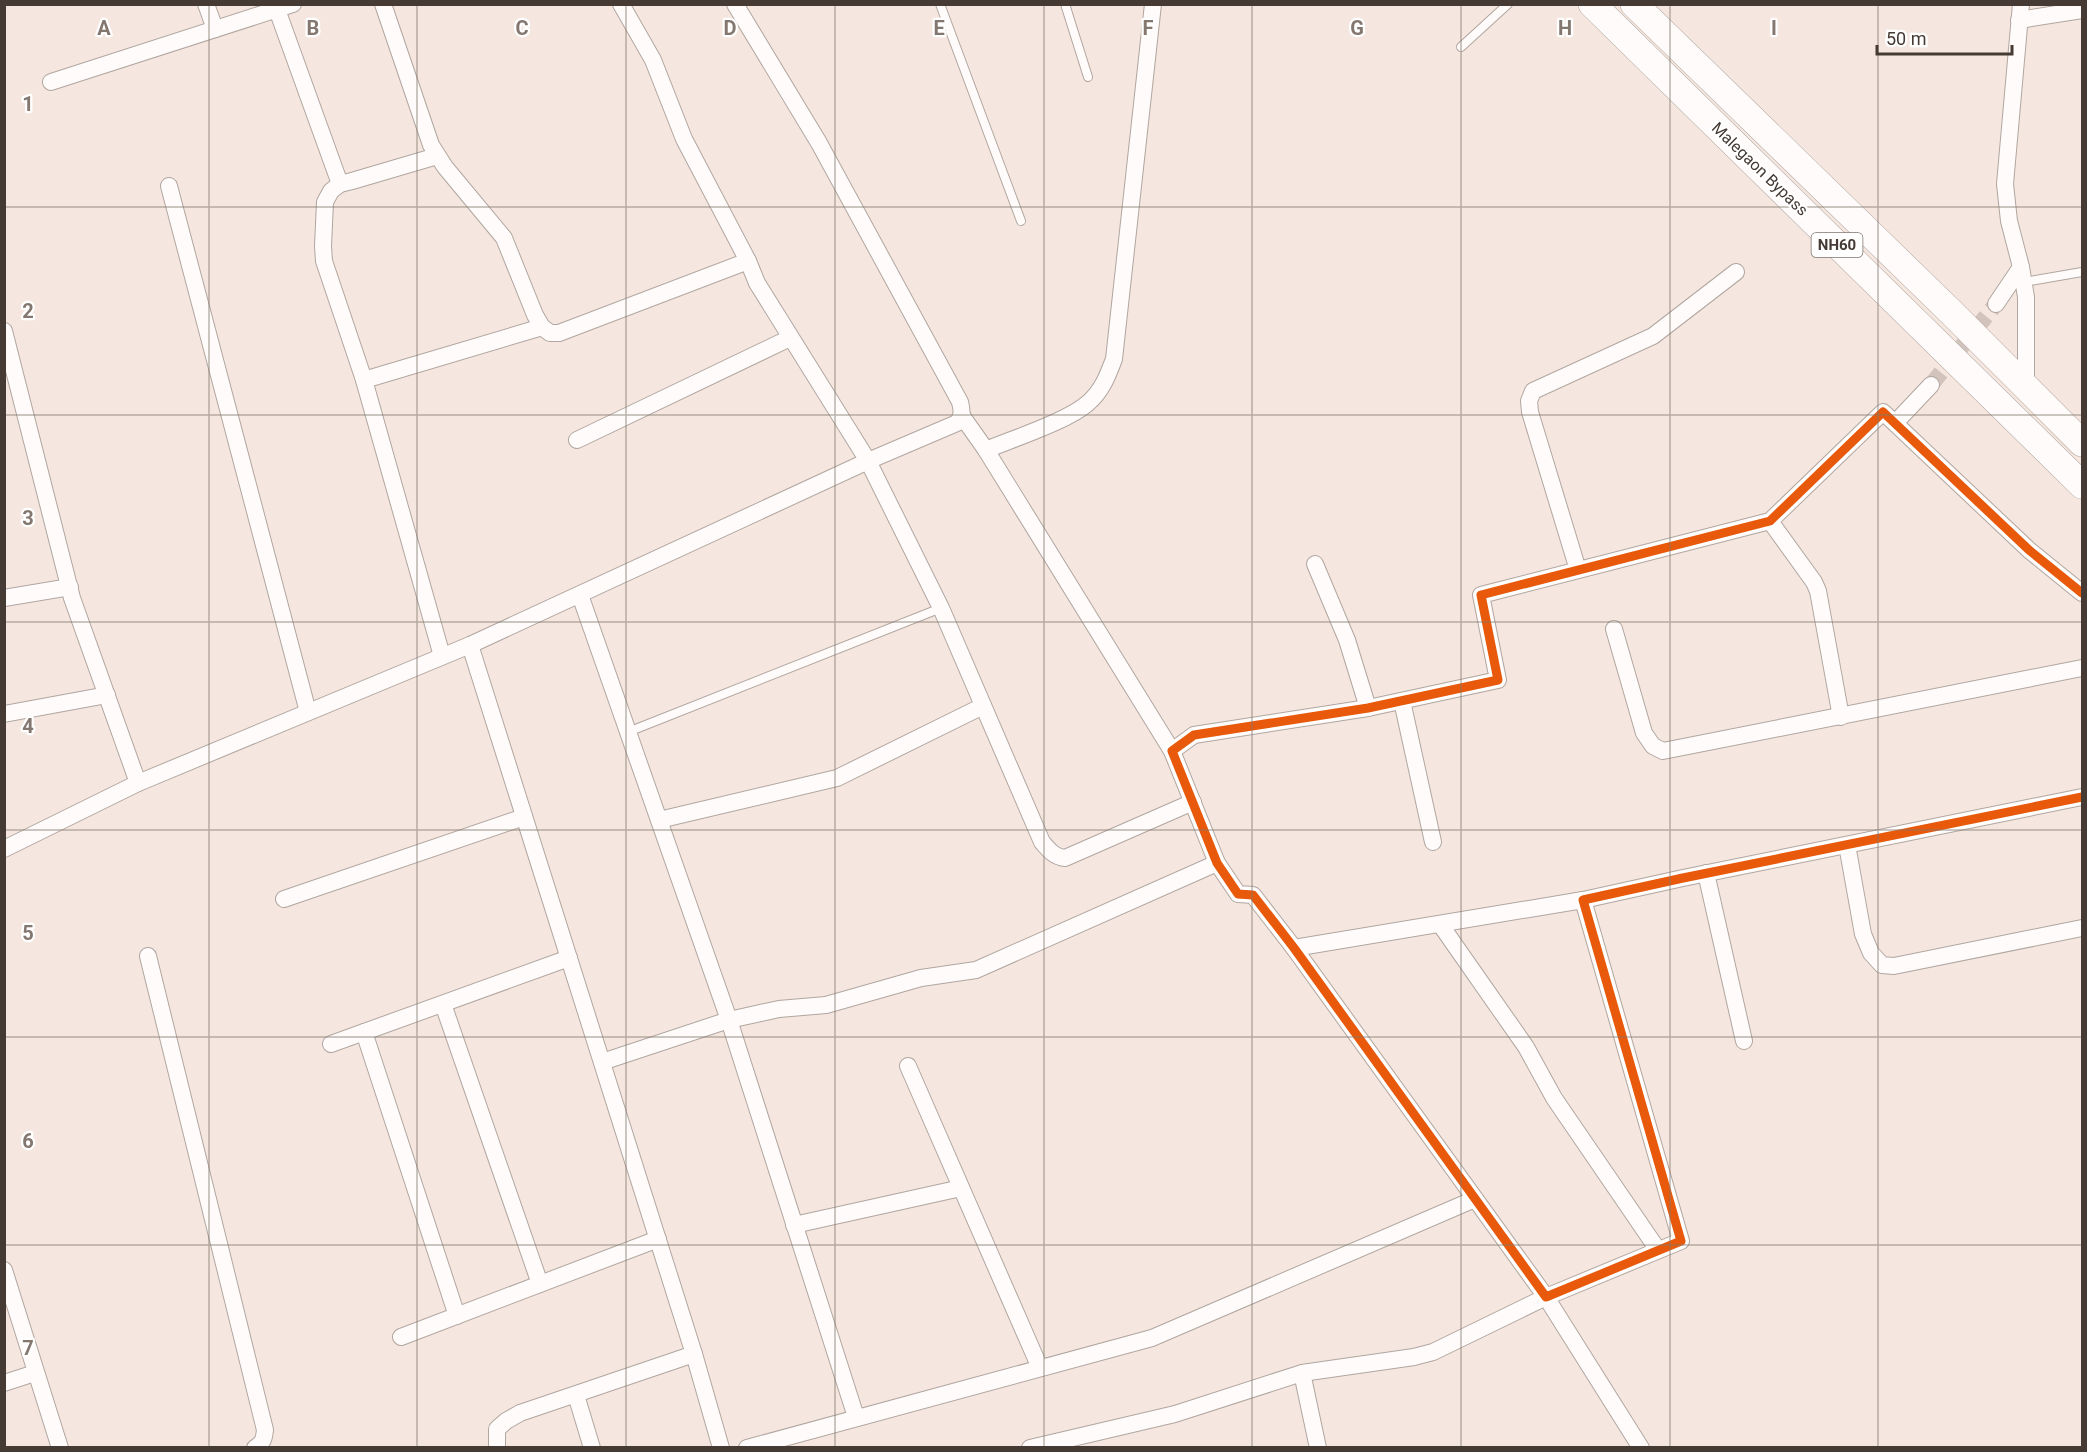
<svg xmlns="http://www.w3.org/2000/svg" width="2087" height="1452" viewBox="0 0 2087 1452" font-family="Roboto,sans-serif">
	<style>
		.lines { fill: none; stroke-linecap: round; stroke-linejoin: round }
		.minor-tunnel { stroke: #d2c4bd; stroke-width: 16; stroke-dasharray: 16 8; stroke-linecap: butt }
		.service-casing { stroke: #b1a6a0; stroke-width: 10 }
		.minor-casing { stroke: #b1a6a0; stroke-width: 18 }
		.trunk-casing { stroke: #b1a6a0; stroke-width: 28 }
		.service { stroke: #fefbfa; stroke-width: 8 }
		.minor { stroke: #fefbfa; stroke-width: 16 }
		.trunk { stroke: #fefbfa; stroke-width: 27 }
		.cycleway-casing { stroke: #fff; stroke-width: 13 }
		.cycleway { stroke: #e8590c; stroke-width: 9 }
		.grid { fill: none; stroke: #837770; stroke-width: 1.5; stroke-opacity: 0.55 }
		.labels { text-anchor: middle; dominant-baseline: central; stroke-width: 4.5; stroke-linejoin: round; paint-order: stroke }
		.shield { fill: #fff; stroke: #7d7571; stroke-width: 1.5 }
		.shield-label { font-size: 15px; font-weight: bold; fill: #453a34 }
		.street-label { font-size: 16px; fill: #453a34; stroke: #fff }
		.grid-label { font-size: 20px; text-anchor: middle; font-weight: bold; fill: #837770; stroke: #fff; stroke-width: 4.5; stroke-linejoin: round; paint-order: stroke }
	</style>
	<rect width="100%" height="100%" fill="#f5e7df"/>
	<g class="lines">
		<polyline class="minor-tunnel" points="1931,385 1996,304"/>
		<g class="service-casing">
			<g id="service">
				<polyline points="940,4 1021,221"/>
				<polyline points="1065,4 1088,77"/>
				<polyline points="1461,47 1508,4"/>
				<polyline points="2024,282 2082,272"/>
				<polyline points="628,732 941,608"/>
			</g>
		</g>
		<g class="minor-casing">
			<g id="minor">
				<polyline points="206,4 215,29"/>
				<polyline points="275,4 340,184"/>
				<polyline points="383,4 431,145 445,167 504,238 535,315 542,327 550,333 559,333 748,261"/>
				<path d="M 621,4 L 653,60 L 684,139 L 748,261 L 757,283 L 868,461 L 941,608 L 1042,842 C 1049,850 1054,857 1065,858 L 1193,802"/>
				<polyline points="2021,4 2005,184 2009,221 2021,267 2026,297 2026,388"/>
				<polyline points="2019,20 2082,10"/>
				<polyline points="51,82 293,4"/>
				<polyline points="437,156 352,181 340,184 331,191 325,202 323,246 324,261 364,380 442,656"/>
				<polyline points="169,186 308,712"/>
				<polyline points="1996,304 2021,267"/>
				<polyline points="4,331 72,598 138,783"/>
				<polyline points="364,380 542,327"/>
				<polyline points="962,416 986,450 1172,751"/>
				<polyline points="1895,423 1931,385"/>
				<polyline points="577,440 790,338"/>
				<path d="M 986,450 C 1012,439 1068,421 1088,403 C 1102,391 1108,375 1114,359 L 1153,4"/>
				<polyline points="1770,521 1814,582 1818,591 1841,717"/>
				<polyline points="1315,564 1347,640 1368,708"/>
				<polyline points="1578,570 1530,412 1529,401 1533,391 1653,336 1736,272"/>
				<polyline points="2082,593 2029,550 1883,412 1770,521 1481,595 1498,680 1368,708 1194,735 1172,751 1217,863 1238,894 1253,895 1294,948 1546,1297 1681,1241 1583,900 1683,878 2082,797"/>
				<polyline points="580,595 729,1020 856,1417"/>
				<polyline points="4,598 70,587"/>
				<polyline points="1614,629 1644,733 1653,746 1663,751 2082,668"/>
				<polyline points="470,645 694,1354 721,1448"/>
				<polyline points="1402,701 1433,842"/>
				<polyline points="4,714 107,695"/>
				<polyline points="659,820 837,778 983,706"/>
				<polyline points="1847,845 1863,934 1871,953 1882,965 1894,966 2082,928"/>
				<path d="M 4,849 L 138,783 L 470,645 L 868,461 L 957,423 C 963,416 962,410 960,402 L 819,143 L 735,4"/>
				<polyline points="1706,873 1744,1041"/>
				<polyline points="284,899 524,817"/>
				<polyline points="1440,924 1526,1047 1554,1098 1658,1250"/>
				<polyline points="1294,948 1583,900"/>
				<path d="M 148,956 L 265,1430 C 264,1439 263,1443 255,1448"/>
				<polyline points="443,1004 540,1284"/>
				<polyline points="364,1032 457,1316"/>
				<polyline points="331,1044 569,958"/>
				<polyline points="602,1062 729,1020 779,1009 826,1005 921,978 976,970 1217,863"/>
				<polyline points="908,1066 1040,1368"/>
				<polyline points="794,1225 961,1188"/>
				<polyline points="4,1270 60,1448"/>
				<polyline points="401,1337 658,1239"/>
				<polyline points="1302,1373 1318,1448"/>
				<polyline points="4,1383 35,1373"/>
				<polyline points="576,1395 592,1448"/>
				<polyline points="497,1448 497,1429 506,1421 520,1413 694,1354"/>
				<polyline points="747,1448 1152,1338 1475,1199"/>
				<polyline points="1030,1448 1175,1414 1302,1373 1414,1357 1433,1352 1546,1297 1641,1448"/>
			</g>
		</g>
		<g class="trunk-casing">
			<g id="trunk">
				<polyline points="1592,4 2082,485"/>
				<polyline points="1634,4 1952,313 2082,443"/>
			</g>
		</g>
		<use href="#service" class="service"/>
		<use href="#minor" class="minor"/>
		<use href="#trunk" class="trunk"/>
		<g class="cycleway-casing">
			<polyline id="cycleway" points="2082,593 2029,550 1883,412 1770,521 1481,595 1498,680 1368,708 1194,735 1172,751 1217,863 1238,894 1253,895 1294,948 1546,1297 1681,1241 1583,900 1683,878 2082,797"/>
		</g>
		<use href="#cycleway" class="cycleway"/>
	</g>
	<path class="grid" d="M 209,4 L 209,1448M 417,4 L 417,1448M 626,4 L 626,1448M 835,4 L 835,1448M 1044,4 L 1044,1448M 1252,4 L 1252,1448M 1461,4 L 1461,1448M 1670,4 L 1670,1448M 1878,4 L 1878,1448M 4,207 L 2082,207M 4,415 L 2082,415M 4,622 L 2082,622M 4,830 L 2082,830M 4,1037 L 2082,1037M 4,1245 L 2082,1245"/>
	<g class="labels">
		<rect class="shield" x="1811.5" y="233" width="51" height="24" rx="4.5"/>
		<g class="shield-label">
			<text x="1837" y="245">NH60</text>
		</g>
		<g class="street-label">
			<text transform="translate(1760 169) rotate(44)">Malegaon Bypass</text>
		</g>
	</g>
	<g class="grid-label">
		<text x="104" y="35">A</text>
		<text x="313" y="35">B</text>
		<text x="522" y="35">C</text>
		<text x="730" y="35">D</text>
		<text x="939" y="35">E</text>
		<text x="1148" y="35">F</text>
		<text x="1357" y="35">G</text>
		<text x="1565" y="35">H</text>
		<text x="1774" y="35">I</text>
		<text x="28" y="111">1</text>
		<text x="28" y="318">2</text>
		<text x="28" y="525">3</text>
		<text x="28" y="733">4</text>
		<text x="28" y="940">5</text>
		<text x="28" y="1148">6</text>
		<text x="28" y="1355">7</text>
	</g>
	<rect width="2087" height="1452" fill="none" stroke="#453a34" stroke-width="12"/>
	<path d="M1877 45v9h135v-9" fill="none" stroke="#453a34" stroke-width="3"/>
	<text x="1886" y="45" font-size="18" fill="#453a34" stroke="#ffffff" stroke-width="4.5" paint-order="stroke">50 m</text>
</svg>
